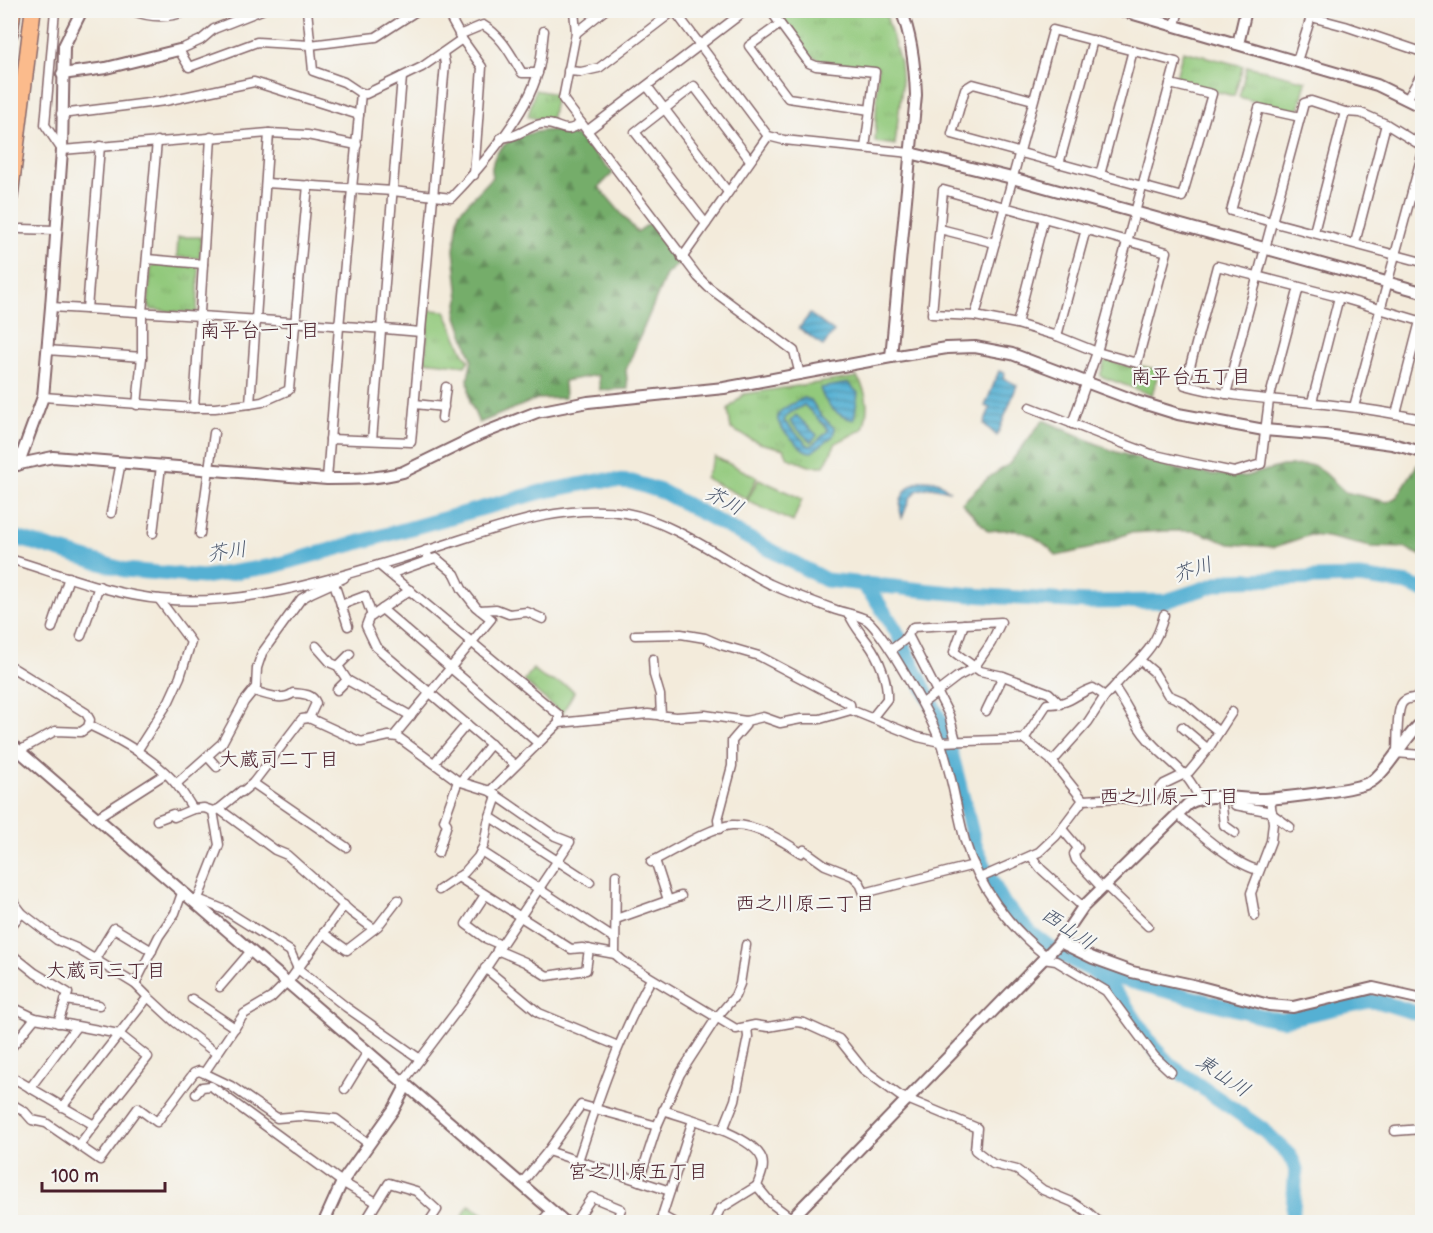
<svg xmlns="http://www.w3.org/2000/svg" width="1433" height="1233" viewBox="0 0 1433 1233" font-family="'Balsamiq Sans','Klee One',sans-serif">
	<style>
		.green { fill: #92c97b; stroke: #6e7453; stroke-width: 1.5 }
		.forest { fill: url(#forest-firs); stroke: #60664b; stroke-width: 1.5 }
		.park { fill: url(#park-tufts); stroke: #6e7453; stroke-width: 1.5 }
		.water { fill: url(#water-rules); stroke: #50687f; stroke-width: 1.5; fill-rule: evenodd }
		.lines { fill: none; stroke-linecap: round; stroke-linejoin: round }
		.stream { stroke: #55b0d3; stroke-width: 2 }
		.river { stroke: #55b0d3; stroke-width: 15 }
		.minor-tunnel { stroke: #d1c2b8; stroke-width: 8; stroke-dasharray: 8 4; stroke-linecap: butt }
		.minor-casing { stroke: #856669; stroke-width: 11 }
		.tertiary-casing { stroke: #856669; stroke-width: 14 }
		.motorway-casing { stroke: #856669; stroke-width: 18 }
		.minor { stroke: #fff; stroke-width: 8 }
		.tertiary { stroke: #fff; stroke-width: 10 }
		.motorway { stroke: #fbbb8c; stroke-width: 15 }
		.labels { text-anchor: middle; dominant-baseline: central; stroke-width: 4.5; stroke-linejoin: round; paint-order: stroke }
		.neighbourhood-label { font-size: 20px; fill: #4a1f2b; stroke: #f6f6f2 }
		.water-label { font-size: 20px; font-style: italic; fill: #4e596e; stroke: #f6f6f2 }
	</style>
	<defs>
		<pattern id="forest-firs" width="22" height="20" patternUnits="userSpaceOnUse" patternTransform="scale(1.5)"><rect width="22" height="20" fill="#75ad6b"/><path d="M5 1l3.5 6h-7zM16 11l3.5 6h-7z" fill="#628c58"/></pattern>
		<pattern id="park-tufts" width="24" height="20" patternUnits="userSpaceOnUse" patternTransform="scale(1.5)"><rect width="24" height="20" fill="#92c97b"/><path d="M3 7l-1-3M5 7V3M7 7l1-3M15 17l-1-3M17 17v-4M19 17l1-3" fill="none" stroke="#7fac6a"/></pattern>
		<pattern id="water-rules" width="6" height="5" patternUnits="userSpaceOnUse" patternTransform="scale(1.5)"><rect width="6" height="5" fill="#55b0d3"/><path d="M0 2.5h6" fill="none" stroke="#488fab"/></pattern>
	</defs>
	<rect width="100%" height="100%" fill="#f6f6f2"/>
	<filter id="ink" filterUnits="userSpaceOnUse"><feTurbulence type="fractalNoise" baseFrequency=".0167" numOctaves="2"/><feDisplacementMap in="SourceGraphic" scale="12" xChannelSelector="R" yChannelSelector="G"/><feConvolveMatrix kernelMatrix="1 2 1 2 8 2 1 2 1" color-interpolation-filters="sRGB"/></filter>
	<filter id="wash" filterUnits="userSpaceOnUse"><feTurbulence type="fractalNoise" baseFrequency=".008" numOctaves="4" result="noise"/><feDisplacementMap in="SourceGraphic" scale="24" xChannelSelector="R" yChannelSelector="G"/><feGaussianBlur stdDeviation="1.35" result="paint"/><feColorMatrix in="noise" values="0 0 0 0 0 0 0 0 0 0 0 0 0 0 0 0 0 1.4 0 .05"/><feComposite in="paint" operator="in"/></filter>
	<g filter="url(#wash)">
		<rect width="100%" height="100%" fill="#f3ebdb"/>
		<g class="green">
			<polygon points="178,237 201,237 200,258 177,257"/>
			<polygon points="715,457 757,477 747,499 705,478"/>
			<polygon points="759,479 802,499 793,522 747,501"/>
		</g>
		<g class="forest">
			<path d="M 555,130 L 578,137 L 613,173 L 599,187 L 637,232 L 650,223 L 678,264 L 666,275 L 626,370 L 628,389 L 600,390 L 598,375 L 564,381 L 565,398 L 537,399 L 479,423 L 470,402 L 468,378 L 472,359 L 456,314 L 459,299 L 454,250 L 459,212 L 492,178 C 488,141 525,131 555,130 Z"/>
			<path d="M 1043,420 L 1113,451 L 1184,471 L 1243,477 L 1282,466 L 1313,465 L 1325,473 L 1345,492 L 1387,502 L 1397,497 L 1417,465 L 1422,463 L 1422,556 L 1405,548 L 1371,547 L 1327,537 L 1310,535 L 1275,547 L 1230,544 L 1195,531 L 1165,531 L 1129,533 L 1092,548 L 1057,556 C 1036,533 1019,527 988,531 L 962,503 L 988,478 L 1009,464 Z"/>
		</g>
		<g class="park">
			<path d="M 776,11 L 885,11 L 900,63 L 902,86 L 895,145 L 875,142 L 878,66 C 860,65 821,64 807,54 Z"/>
			<polygon points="1183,51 1243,66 1234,96 1179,82 1176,77"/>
			<polygon points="1247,66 1306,81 1298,113 1239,97"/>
			<polygon points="535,90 556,94 551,121 528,117"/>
			<polygon points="155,264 196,266 199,270 197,311 196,313 152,310 148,306 151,267"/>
			<polygon points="429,310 445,311 463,352 469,360 465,366 425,361"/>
			<polygon points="1105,360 1140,369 1142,366 1159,370 1152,395 1100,376"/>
			<path d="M 857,377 C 869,394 869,410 863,429 L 836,443 L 824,466 L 809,466 L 788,458 L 784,449 L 759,443 L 731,429 L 728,409 L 744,394 Z"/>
			<path d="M 533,669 C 537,673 541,677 546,679 C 556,683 567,683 574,692 L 562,714 L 524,681 Z"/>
			<polygon points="469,1205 488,1217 483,1222 459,1222"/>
		</g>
		<g class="water">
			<polygon points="810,314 834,332 823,346 799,328"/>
			<polygon points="999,371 1005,373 1003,378 1017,385 997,436 984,424 990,408 985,406"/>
			<path d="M 848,383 L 858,393 L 854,420 C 836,416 825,405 820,388 Z"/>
			<path d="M 804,398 L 811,400 L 819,413 L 835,429 L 833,436 L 812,452 C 803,452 799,445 793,440 C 767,416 776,411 804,398 ZM 804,405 L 828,429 L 827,432 L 811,446 L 808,445 L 784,421 L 787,415 Z"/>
			<polygon points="796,415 817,435 811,442 790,422"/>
			<path d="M 923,480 L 938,481 L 950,491 L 931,487 L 918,490 L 910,498 L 902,518 C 896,500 905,485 923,480 Z"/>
		</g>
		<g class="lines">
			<polyline class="stream" points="1420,589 1422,580"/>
			<g class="river">
				<polyline points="10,536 125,570 203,577 273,566 541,492 603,480 632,482 663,492 826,580 971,595 1086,602 1166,601 1230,580 1359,577 1408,584 1422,590"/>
				<polyline points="862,584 877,601 895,629 939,718 950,748 975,845 990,878 1004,904 1032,934 1058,953 1095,972 1266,1017 1282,1020 1369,1001 1381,1002 1422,1015"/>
				<polyline points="1097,974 1124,1003 1153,1047 1171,1066 1262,1129 1290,1155 1296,1169 1292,1222"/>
			</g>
		</g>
	</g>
	<g filter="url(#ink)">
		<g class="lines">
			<polyline class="minor-tunnel" points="10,228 21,229"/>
			<g class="minor-casing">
				<g id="minor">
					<polyline points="55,10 45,125 62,150 269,133 307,135 357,145"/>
					<path d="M 130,10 C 150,18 169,19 189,10"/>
					<polyline points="262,10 214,29 201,40 179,50 189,67 257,42 310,45 376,37 418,10"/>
					<polyline points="307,10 313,71 344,82 359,92 366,94 422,67 462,39 446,10"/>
					<polyline points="574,10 576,33 563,99 698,277 708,287 794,351 800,375"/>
					<polyline points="674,10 768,136 784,140 910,153"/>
					<polyline points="770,10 809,63 816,66 875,72 865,148"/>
					<polyline points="780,24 749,46 788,98 870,110"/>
					<polyline points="1175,25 1179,10"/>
					<polyline points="576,33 605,10"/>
					<path d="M 459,35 L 483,25 C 502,36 511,55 522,73 L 538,73"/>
					<polyline points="462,39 482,67 474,175"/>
					<polyline points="1297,61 1311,17 1345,26 1422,52"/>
					<polyline points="568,71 581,72 599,68 675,10"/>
					<polyline points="647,86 728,192"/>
					<polyline points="1408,98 1422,73"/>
					<polyline points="1033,100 973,84 965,89 952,134 1182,197 1212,94 1170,84"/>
					<polyline points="61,114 165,101 254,82 359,115"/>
					<polyline points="1300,117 1259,108 1231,211 1422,262"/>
					<polyline points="587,131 746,10"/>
					<path d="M 501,138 C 506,137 511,137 515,135 C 524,132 532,125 541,124 C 560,122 563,137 581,123"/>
					<polyline points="1059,164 1093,40"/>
					<polyline points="1100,175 1133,50"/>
					<path d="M 266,183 L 393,191 L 451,198 C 481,167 527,114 538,72 C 542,59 542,45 544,31"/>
					<polygon points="943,190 1167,252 1137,363 1097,352 1057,336 1017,324 975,316 932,314"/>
					<polyline points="706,224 635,132 694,86 750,160"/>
					<polyline points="21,229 56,230"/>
					<polyline points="940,229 995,243"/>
					<polyline points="1314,232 1345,112"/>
					<polyline points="1355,243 1386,124"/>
					<polyline points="682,258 768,136"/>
					<polyline points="147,259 203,264"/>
					<path d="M 51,307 C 175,314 298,322 421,332"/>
					<polyline points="87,309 100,146"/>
					<polyline points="975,316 1053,30 1176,62 1097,352 1072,424"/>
					<polyline points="1017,324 1044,218"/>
					<polyline points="1057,336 1086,229"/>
					<polyline points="47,350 142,357"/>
					<polyline points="1226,394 1304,103 1311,101 1345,112 1361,113 1386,124 1422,146"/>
					<polyline points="43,397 194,408 215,408 250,404 269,133"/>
					<polyline points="1312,402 1339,297"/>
					<polyline points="250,404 262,402 289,390 308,185"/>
					<polyline points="415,404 444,407"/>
					<polyline points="137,405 142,357 142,312 157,141"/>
					<polyline points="1030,407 1119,442 1151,454 1186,462 1234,472 1261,464 1269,400 1299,287"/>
					<polyline points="1354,407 1422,155"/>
					<polyline points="194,408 211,137"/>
					<path d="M 1396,414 L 1420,321 L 1339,297 L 1217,266 L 1185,385 C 1227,397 1270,399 1313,403 C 1350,406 1386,412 1422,419"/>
					<polyline points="442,418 446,387"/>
					<polyline points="330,439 411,442 445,64 443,53"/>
					<polyline points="372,440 402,77"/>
					<polyline points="327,479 339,327 361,93"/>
					<polyline points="111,513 121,462"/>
					<polyline points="153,533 161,466"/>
					<polyline points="200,534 214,433"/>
					<path d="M 10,559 C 57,573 112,595 160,599 C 249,608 341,576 425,551 C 490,531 557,502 626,513 C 672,521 727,562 770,584 C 792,594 814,602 836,610 C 845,613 859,615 867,620 C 877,628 894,655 901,667 C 915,691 930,715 940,741 C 952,774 956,808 965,841 C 978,886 1009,927 1046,956"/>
					<polyline points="379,565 559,715 559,723"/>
					<polyline points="390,574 429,560"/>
					<polyline points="334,583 348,626"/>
					<polyline points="410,590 369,618 366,626 376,647 515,765"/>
					<polyline points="341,605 365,596 372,616"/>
					<polyline points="382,609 538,743"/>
					<polyline points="480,610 496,609 509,614 527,612 543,619"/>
					<path d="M 849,614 C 854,626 861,633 868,643 C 879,658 888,680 887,699 L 872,718"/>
					<polyline points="964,624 954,652 980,671 1003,676 1049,693 1060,704"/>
					<polyline points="52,628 69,577"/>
					<polyline points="635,635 681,634 705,638 721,645 759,656 850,704 851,710"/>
					<polyline points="908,635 949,715 956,741"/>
					<polyline points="81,636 99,586"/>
					<polyline points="316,646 331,663 338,666 347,680 411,716"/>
					<polyline points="891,650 904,640 913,627 1001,622 991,643 974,668 957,677 923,703"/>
					<polyline points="653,659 654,675 660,695 661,716"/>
					<polyline points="1141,661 1154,672 1168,695 1182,701 1219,732"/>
					<polyline points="10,666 86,713 90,720 88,727 81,732 55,731 10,756"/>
					<polyline points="338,666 350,654"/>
					<path d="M 1114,687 C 1136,660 1155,653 1164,615"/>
					<polyline points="337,690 347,680"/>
					<path d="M 253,691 C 266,694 282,702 293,693 C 301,694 312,693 316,703 L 309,718"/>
					<polyline points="986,711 1003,676"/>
					<path d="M 89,725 C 119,739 156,759 177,785 C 183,793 188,801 193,809"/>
					<polyline points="1182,727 1208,749"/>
					<polyline points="394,736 491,619 476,607 462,589 455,574 436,558 429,560 426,550"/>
					<polyline points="1024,739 1051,760 1083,800"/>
					<path d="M 1397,750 C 1398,739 1396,709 1403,702 C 1408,697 1416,698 1422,697"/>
					<polyline points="137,751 169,701 180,677 191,642 159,599"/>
					<polyline points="1395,753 1422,755"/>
					<polyline points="208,757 217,767"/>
					<polyline points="1052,762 1088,722 1105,696"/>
					<polyline points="434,763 467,724"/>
					<polyline points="460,782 491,744"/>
					<polyline points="253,783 346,847"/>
					<polyline points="176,784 222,743 244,702 256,687 257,668 262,653 301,599 311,593 344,578"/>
					<path d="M 490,791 L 559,723 L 648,714 L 676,717 L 705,715 L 746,721 L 763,717 L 780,723 L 801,719 L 820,719 L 851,710 L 918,737 L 940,742 L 1024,739 L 1047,704 C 1073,704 1072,695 1093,688 L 1105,696 L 1114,687 C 1126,703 1134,723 1147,738 C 1163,758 1190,772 1198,797"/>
					<polyline points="1221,797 1224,825 1235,833"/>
					<polyline points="1231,797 1235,805 1272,812"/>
					<polyline points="219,809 275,850 287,855 351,912 374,929"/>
					<path d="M 1177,814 C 1195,829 1237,867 1259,870"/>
					<polyline points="1272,814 1290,827"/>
					<polyline points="490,817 590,882"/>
					<polyline points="96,818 165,774"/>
					<polyline points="157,820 173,814 174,817 193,809 204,808 213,811 219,809 241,791 242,792 253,783 302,719 309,718 361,742 389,736 398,737 458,781 490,791 555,836 570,842 462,1004 402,1083"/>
					<polyline points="719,829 718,819 732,766 732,741 745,726 746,721"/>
					<polyline points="1062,829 1078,848 1074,854 1076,860 1102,888"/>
					<polyline points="481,851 615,939"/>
					<polyline points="438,853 447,824 444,820 458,781"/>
					<polyline points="1031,856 1041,869 1083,907"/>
					<polyline points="655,860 668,900"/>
					<path d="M 651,862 C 670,853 712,826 732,825 C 756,824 782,840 801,853 L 804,850 L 825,865 L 853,876 L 860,883 L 864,893 L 974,865"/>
					<polyline points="616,875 615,954 623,961 736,1029 755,1025 768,1027 796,1022 804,1023 839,1039 863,1069 900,1096 977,1128 975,1150 993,1164 1017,1170 1043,1190 1072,1202 1089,1213 1099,1222"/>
					<polyline points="458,877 571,949 582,948 615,954"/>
					<polyline points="980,878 1039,852 1056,836 1083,800 1121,798 1140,801 1151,799 1164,784 1189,772 1208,749 1232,712"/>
					<polyline points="1105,885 1148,926"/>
					<polyline points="439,890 464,873 478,857 484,845 488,822 497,796"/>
					<polyline points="485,895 466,924 485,938 501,945"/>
					<polyline points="10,897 22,913 57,940 76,948 135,984 148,997 62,1107"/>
					<polyline points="198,899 225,910 290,951 298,969 346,1007 420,1059"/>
					<polyline points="197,901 219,845 213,811"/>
					<polyline points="1255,916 1251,893 1271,841 1273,823 1270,798"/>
					<polyline points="616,919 681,896"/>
					<polyline points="10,927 22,913"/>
					<polyline points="323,933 347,950 378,926 398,900"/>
					<polyline points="497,950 525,962 547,976 586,970 589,949"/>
					<polyline points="10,953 35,973 68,993 58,1023"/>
					<polyline points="95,959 114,928 152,951"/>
					<polyline points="1043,959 1056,961 1106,991 1154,1056 1171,1072"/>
					<polyline points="485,968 539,1013 618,1046"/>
					<polyline points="135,984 159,936 175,913 182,893"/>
					<polyline points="287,984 344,905"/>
					<polyline points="220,987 250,952"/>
					<polyline points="148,997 175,1022 217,1054"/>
					<polyline points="192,999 235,1028"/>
					<polyline points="65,1000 99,1005"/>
					<polyline points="10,1006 35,1018 119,1034 148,1057 94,1125 10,1076"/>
					<polyline points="10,1049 35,1018"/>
					<polyline points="204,1073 231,1086 277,1118 300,1116 336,1119 369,1144"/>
					<polyline points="30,1088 76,1027"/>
					<polyline points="345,1089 367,1053"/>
					<polyline points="196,1094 202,1087 211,1086 342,1182 376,1202"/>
					<polyline points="10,1103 25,1112 32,1120 46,1123 100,1160 138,1108 157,1122 194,1073 199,1071 204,1073 244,1014 271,998 286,983"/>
					<path d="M 663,1110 C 687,1118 753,1135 762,1159 C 765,1168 760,1177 757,1186 L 771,1203 L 796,1222"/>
					<polyline points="723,1130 735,1100 748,1037 747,1027"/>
					<polyline points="1395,1131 1422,1129"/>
					<polyline points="80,1144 94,1125"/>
					<polyline points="548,1151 670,1191"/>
					<path d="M 578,1161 C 598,1099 619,1037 651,979"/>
					<polyline points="639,1181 657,1126 680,1074 717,1017 735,996 740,984 746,945"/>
					<polyline points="521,1184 548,1151 581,1105 657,1126"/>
					<polyline points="365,1222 389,1183 416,1191 437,1210 429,1222"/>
					<polyline points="541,1222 551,1211"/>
					<polyline points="575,1222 592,1197 621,1209 616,1222"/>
					<polyline points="673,1222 662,1216 693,1120"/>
					<polyline points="714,1222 720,1209 757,1186"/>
				</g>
			</g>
			<g class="tertiary-casing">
				<g id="tertiary">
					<polyline points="1120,10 1377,85 1422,107"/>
					<polyline points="1238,44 1246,10"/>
					<polyline points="62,74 106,68 179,50"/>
					<polyline points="910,153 1012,178 1422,292"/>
					<path d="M 891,357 L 916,95 C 915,66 912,37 901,10"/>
					<polyline points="18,465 43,397 51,307 62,150 64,46 82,10"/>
					<path d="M 10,466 L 53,457 L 327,479 C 353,479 378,479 403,472 L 481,434 L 537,412 L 588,402 L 724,388 L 891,357 L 947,348 L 975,347 L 1012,354 L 1136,401 L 1178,414 L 1264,430 L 1326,435 L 1392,444 L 1422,452"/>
					<polyline points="10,743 565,1222"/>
					<polyline points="1060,942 1093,958 1132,972 1197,986 1269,1005 1293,1007 1373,988 1422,999"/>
					<polyline points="324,1222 342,1182 394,1109 406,1086"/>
					<path d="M 788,1222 L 1057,945 L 1083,907 L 1188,804 C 1210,791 1238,800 1264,799 C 1282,798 1360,790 1372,781 C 1389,769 1404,738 1422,722"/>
				</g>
			</g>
			<g class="motorway-casing">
				<g id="motorway">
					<polyline points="10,33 13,10"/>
					<polyline points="10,197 33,10"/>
				</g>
			</g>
			<use href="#minor" class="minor"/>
			<use href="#tertiary" class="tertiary"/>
			<use href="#motorway" class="motorway"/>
		</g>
	</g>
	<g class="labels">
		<g class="neighbourhood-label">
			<text x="260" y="331">南平台一丁目</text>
			<text x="1191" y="377">南平台五丁目</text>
			<text x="279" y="760">大蔵司二丁目</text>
			<text x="1169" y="797">西之川原一丁目</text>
			<text x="805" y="904">西之川原二丁目</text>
			<text x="106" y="971">大蔵司三丁目</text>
			<text x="638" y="1172">宮之川原五丁目</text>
		</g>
		<g class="water-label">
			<text transform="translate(724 501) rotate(28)">芥川</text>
			<text transform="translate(227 552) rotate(-8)">芥川</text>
			<text transform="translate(1193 570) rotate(-18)">芥川</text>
			<text transform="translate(1068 929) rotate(34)">西山川</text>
			<text transform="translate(1223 1076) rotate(34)">東山川</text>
		</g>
	</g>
	<rect width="1433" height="1233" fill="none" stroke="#f6f6f2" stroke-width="36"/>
	<path d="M42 1182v9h123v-9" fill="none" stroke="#4a1f2b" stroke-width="3"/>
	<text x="51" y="1182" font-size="18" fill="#4a1f2b" stroke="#f6f6f2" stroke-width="4.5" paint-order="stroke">100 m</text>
</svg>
